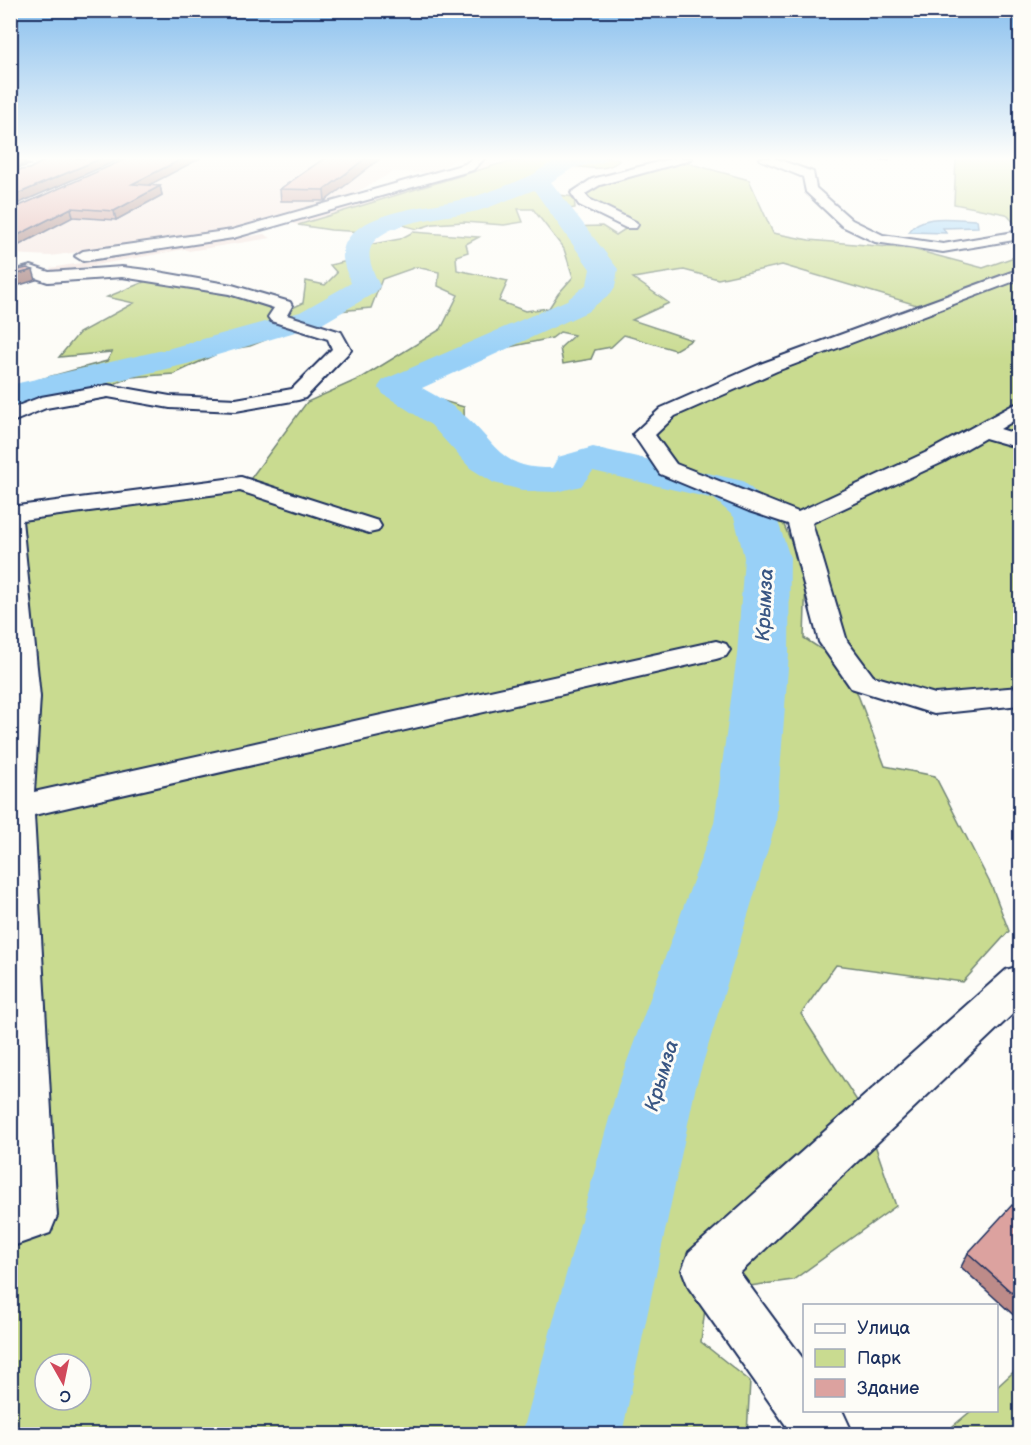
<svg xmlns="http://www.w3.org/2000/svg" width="1031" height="1445" viewBox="0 0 1031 1445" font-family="'Balsamiq Sans',sans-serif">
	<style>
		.built { fill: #f3e1dd }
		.green { fill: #c9db90; stroke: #728577; stroke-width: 1.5; fill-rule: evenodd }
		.water { fill: #98d0f7; stroke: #6690ba; stroke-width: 1.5 }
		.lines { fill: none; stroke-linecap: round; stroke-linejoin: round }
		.river { fill: #98d0f7; fill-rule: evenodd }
		.minor-casing { stroke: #1b2f5e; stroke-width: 4 }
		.minor { fill: #fdfcf7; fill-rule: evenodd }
		.wall { fill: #bd8b89; stroke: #1b2f5e; stroke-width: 1.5 }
		.shaded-wall { fill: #9a716f; stroke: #1b2f5e; stroke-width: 1.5 }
		.building { fill: #dca29f; stroke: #1b2f5e; stroke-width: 1.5 }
		.labels { text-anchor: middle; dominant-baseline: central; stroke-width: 6; stroke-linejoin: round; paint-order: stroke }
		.water-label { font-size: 20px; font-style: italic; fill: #3a5784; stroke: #fdfcf7 }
	</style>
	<rect width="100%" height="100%" fill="#fdfcf7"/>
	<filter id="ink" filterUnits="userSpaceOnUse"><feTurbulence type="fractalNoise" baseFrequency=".0167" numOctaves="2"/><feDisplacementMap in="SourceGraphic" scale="12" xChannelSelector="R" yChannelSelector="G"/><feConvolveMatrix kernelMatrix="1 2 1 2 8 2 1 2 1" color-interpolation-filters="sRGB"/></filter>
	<g filter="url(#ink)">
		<g class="built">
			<polygon points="119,158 456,158 436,173 393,172 346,198 245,227 51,256 11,254 10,206"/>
			<polygon points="487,162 499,164 298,225 288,222 375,195 443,177"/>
			<polygon points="264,234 271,238 189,251 185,249 52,273 50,268 106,259 105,257"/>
		</g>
		<g class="green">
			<path d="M 535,158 L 617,158 L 619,161 C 602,175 579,164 559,166 C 552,166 543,171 536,174 L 544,193 L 574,197 L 575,208 L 558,211 L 563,227 L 602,226 L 616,235 L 630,226 L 577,193 L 596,182 L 677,160 L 749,180 L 773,233 L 809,240 L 912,249 L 983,268 L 1020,255 L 1020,696 L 934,704 L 862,682 L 799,520 L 745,502 L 756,521 L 783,523 L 806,576 L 804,638 L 847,666 L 885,766 L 935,776 L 992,887 L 1009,931 L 963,982 L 836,965 L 801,1014 L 863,1110 L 896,1206 L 793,1280 L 707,1292 L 701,1342 L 750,1381 L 747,1434 L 11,1434 L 11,506 L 251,478 L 307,402 L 363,377 L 441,329 L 458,295 L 438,286 L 439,272 L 416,267 L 382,279 L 371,308 L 338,311 L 250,346 L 225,350 L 174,374 L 131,377 L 87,395 L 11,418 L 11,387 L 107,361 L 112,352 L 59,357 L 79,333 L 134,303 L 107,297 L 156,277 L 275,305 L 275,316 L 303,303 L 306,281 L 325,285 L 337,273 L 330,265 L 357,259 L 356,247 L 400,239 L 413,232 L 479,237 L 466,244 L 468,252 L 456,256 L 457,270 L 508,281 L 499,301 L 525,311 L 549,308 L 558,294 L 573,277 L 564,249 L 533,209 L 518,209 L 523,222 L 504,225 L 464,222 L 433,224 L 417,229 L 395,223 L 366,232 L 331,230 L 298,225 L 499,164 ZM 782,265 L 927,308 L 668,412 L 644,434 L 667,469 L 593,467 L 537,473 L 465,445 L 464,407 L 396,387 L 437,362 L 552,338 L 560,332 L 574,335 L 560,348 L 563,364 L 591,359 L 595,350 L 611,347 L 624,335 L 675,350 L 692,340 L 632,320 L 669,303 L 633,278 L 684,270 L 718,279 ZM 45,1364 L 81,1364 L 81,1400 L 45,1400 Z"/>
			<polygon points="956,158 1020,158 1020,229 1006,214 954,204"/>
			<polygon points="1020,1366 1020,1434 949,1434 953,1426 971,1411 996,1410 997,1387"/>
		</g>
		<path class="water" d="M 977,220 L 978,227 L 943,228 L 946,233 L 909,232 C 920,212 957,220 977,220 Z"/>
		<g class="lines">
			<path class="river" d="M 564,158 L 606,158 L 603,162 L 573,168 L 551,182 L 618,269 L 615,287 L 611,293 L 587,312 L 422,388 C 436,396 452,404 465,416 C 498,445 500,469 552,468 L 558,457 L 593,447 L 743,481 L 769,504 L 775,513 L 790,557 L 789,655 L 776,823 L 696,1086 L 622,1434 L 522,1434 L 618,1086 L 714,823 L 737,655 L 744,557 L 734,517 L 714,499 L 593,471 L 581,486 L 557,492 L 526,491 L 494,483 L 470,468 L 431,425 L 383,394 L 378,387 L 383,380 L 567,300 L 587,284 L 590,269 L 534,190 C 515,197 497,205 478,211 C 453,217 382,220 371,247 C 366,259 375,275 380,286 L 376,292 L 322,324 L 187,364 L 10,406 L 10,385 L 167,349 L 300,312 L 351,283 C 347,273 342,263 343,252 C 350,207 443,207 476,196 C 495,190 514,183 532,175 C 542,169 552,160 564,158 Z"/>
			<g class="minor-casing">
				<g id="minor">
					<polygon points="26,158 34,158 50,164 31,175 10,179 10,171 33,165 26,162"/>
					<polygon points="473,158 485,158 473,170 233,238 83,261 75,256 83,251 232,230 465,164"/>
					<polygon points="674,158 692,158 690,160 600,185 585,194 589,199 636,222 638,225 636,228 626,228 579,205 571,193 592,179"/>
					<polygon points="760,158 774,158 813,172 816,188 852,220 883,235 943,244 1020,231 1020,239 943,252 875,242 842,226 806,192 803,177 761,160"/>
					<polygon points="31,266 49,272 122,267 147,270 232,285 290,302 292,306 287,315 341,332 351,350 305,398 298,400 236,411 170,408 108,397 46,408 10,423 10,409 41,397 108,385 170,396 236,399 292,389 332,349 328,339 271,321 268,317 274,308 229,294 122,277 48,282 30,276 10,282 10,272"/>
					<polygon points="1020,269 1020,279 777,371 675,416 655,435 676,464 798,512 927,452 1013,405 1020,403 1020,417 1000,429 1020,435 1020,448 985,438 943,462 812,523 847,641 873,676 935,694 1020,687 1020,705 934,714 851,688 819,642 788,524 749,511 660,474 633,434 661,408 763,363"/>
					<polygon points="241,477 378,521 381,526 378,531 369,533 240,491 22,520 40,697 34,792 716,641 726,644 730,650 726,656 716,659 34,815 57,1216 50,1233 10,1247 10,507"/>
					<polygon points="1020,966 1020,1007 740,1273 804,1360 804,1410 842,1410 853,1434 792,1434 689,1288 682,1270 689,1252 1006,970"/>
				</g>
			</g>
			<use href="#minor" class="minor"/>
		</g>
		<g class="wall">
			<polygon points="325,158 325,201 281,201 280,189"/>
			<polygon points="868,158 889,158 889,161"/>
			<polygon points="149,185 160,186 162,195 116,220 73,217 10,210"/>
			<polygon points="1020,1117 1020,1135 1014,1130"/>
			<polygon points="1020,1212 1020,1321 961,1267 968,1253"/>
		</g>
		<g class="shaded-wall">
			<polygon points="16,158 23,158 25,164 10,169 10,160"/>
			<polygon points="102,158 123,158 10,207 10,197"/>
			<polygon points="184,158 201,158 134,193 132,184"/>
			<polygon points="366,158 381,158 325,201 324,190"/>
			<polygon points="160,186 162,195 116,220 114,211"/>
			<polygon points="71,208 73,217 10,250 10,239"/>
			<polygon points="10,258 14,269 10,270"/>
			<polygon points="33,270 36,280 10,288 10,276"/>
		</g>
		<g class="building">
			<polygon points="49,158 102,158 10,197 10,171 29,169"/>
			<polygon points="128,158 184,158 132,184 160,186 114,211 71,208 10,239 10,210"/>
			<polygon points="325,158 366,158 324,190 280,189"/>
			<polygon points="27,268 33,270 10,276 10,272"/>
			<polygon points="1012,1205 1020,1212 1020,1300 968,1253"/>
		</g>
	</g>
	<linearGradient id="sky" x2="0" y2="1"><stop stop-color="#88bfee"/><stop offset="0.44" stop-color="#fefefb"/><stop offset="1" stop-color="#fefefb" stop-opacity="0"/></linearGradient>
	<rect width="1031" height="360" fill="url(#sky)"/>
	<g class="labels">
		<g class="water-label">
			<text transform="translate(765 605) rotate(-87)">Крымза</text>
			<text transform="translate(662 1076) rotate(-73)">Крымза</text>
		</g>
	</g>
	<rect width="1031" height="1445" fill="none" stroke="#fdfcf7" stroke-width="36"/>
	<rect x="18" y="18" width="995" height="1409" fill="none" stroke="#1b2f5e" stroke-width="2" filter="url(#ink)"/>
	<rect x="803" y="1304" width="195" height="108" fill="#fdfcf7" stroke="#a3aaba" stroke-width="1.5"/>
	<rect x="815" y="1324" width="30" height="9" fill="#fdfcf7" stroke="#a3aaba" stroke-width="1.5"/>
	<text x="857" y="1334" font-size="18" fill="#1b2f5e">Улица</text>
	<rect x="815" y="1349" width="30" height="18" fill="#c9db90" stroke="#a3aaba" stroke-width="1.5"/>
	<text x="857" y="1364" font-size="18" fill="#1b2f5e">Парк</text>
	<rect x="815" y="1379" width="30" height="18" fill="#dca29f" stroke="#a3aaba" stroke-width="1.5"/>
	<text x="857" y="1394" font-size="18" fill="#1b2f5e">Здание</text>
	<g transform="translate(63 1382) rotate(171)"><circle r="28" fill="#fdfcf7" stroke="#a3aaba" stroke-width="1.5"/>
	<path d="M0-4.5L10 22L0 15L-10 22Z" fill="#d1495b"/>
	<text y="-9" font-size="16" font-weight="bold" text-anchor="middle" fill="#1b2f5e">С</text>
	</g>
</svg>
